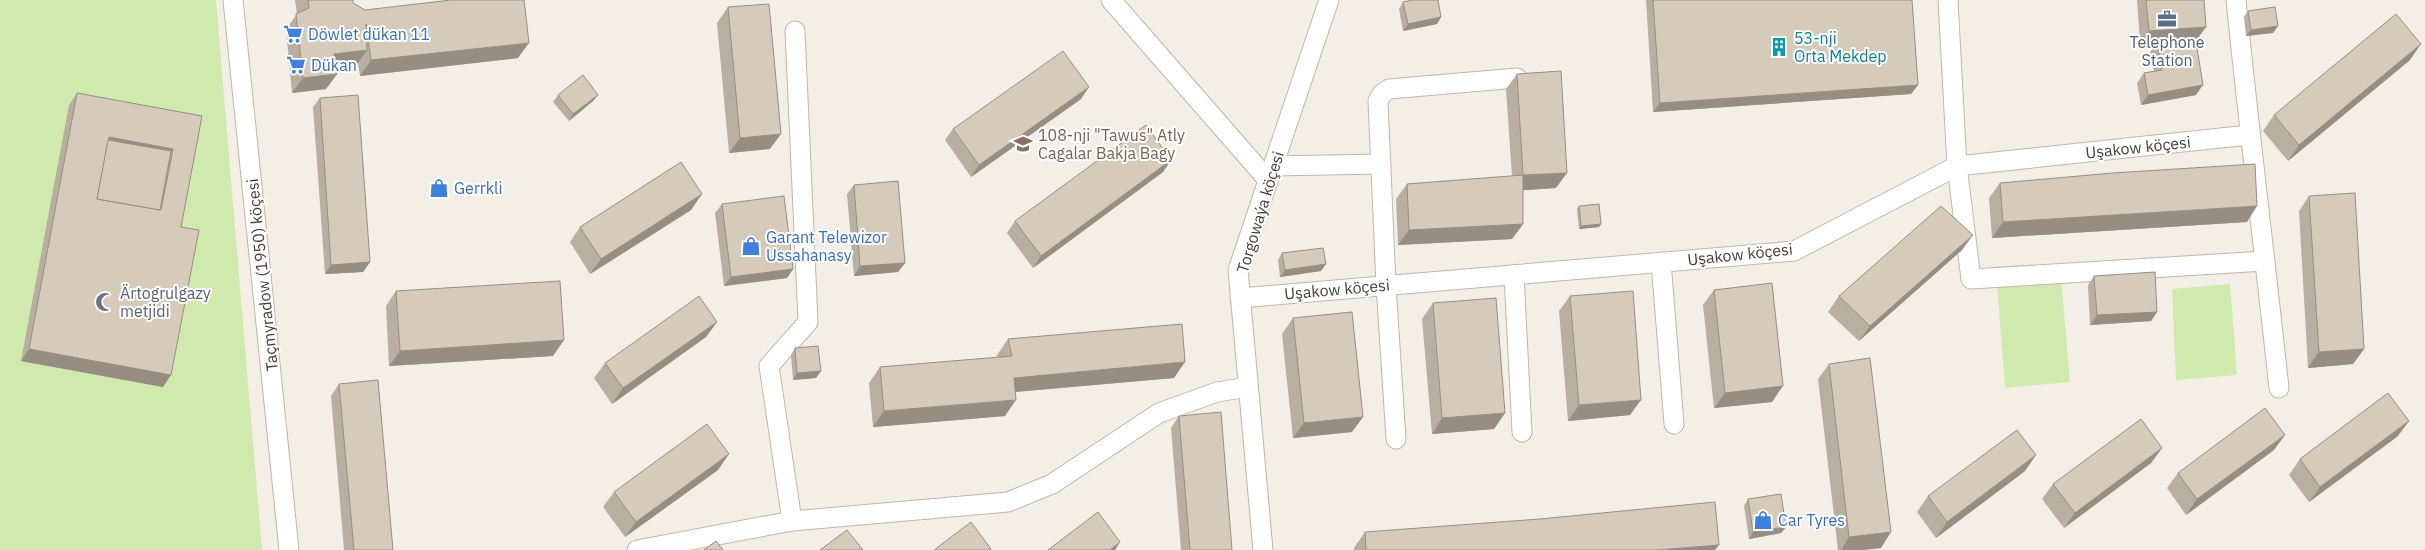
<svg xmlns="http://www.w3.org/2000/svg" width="2425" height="550" viewBox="0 0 2425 550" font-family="'IBM Plex Sans',sans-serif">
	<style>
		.green { fill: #d0eaad }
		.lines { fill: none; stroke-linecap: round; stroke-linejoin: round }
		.minor-casing { stroke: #c0b7a8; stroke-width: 21 }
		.minor { stroke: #fff; stroke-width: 19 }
		.wall { fill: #b8afa1 }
		.shaded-wall { fill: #968e83 }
		.building { fill: #d6cbbb; stroke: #968e83; fill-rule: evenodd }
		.labels { text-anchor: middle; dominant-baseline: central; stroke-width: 4; stroke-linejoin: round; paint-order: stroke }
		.shop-label { font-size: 16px; fill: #366cbe; stroke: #fff; text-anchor: start }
		.culture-label { font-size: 16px; fill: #0d838f; stroke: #fff; text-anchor: start }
		.service-label { font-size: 16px; fill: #4e5e75; stroke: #fff }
		.education-label { font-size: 16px; fill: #785e54; stroke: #fff; text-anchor: start }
		.street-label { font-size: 16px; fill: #473f35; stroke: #fff }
		.worship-label { font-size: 16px; fill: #5b616d; stroke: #fff; text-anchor: start }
	</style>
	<rect width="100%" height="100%" fill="#f4efe6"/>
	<g class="green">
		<polygon points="0,0 216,0 262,550 0,550"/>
		<polygon points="2061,277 2070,382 2005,388 1997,283"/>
		<polygon points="2230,284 2237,375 2176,380 2172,289"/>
	</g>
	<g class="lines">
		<g class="minor-casing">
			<g id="minor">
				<polyline points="233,0 289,550"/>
				<polyline points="1111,0 1268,180"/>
				<polyline points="1948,0 1957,166 1971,279 2265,261"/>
				<path d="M 2236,0 C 2249,129 2265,258 2279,388"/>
				<polyline points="1273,166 1381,164"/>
				<polyline points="1661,262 1674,424"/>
				<polyline points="1514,275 1522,432"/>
				<polyline points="1240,298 1794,251 1957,166 2249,135"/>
				<polyline points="1396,439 1386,285 1378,101 1382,94 1389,89 1517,78"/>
				<polyline points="792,521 769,366 808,322 795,31"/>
				<polyline points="637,550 792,521 1008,502 1052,484 1159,413 1217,392 1248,387"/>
				<polyline points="1263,550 1238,270 1329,0"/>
			</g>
		</g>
		<use href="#minor" class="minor"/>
	</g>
	<g class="wall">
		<polygon points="295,0 353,0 353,3 365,10 518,58 360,76 358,63 356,66 336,68 337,74 326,89 292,93 286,29 297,14"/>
		<polygon points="1646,0 1912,0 1918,85 1911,94 1653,112"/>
		<polygon points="2137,0 2204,0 2198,38 2195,39 2196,95 2141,105 2137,83 2144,73 2154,71 2150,52 2157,42 2164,41 2140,43"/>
		<polygon points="1403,2 1441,17 1437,24 1403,31 1399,9"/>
		<polygon points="728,7 770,149 729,153 717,23"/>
		<polygon points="2248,11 2273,33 2246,36 2244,17"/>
		<polygon points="2410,60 2288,161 2263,131 2274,115"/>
		<polygon points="1517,74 1556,188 1523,190 1523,224 1512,239 1398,245 1396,199 1407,184 1512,176 1506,89"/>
		<polygon points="77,93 202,116 181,227 163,387 21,361 69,105"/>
		<polygon points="558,95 598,95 593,101 569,121 553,102"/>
		<polygon points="320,98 370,262 363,272 325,274 313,107"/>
		<polygon points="1081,99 971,177 945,140 953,129"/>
		<polygon points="1171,160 1163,172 1033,268 1007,233 1015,221"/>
		<polygon points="2000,183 2247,222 1992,238 1989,198"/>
		<polygon points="854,185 905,263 898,272 854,276 847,194"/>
		<polygon points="702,194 691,210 590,274 570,242 580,227"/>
		<polygon points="2309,196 2364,349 2353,364 2308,368 2299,211"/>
		<polygon points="722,204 793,269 787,278 724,286 715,213"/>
		<polygon points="1579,206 1599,227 1579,229 1577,209"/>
		<polygon points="1962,250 1859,341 1828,312 1839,296"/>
		<polygon points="1282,253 1326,264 1321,271 1280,277 1278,260"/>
		<polygon points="2094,276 2157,312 2151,321 2090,325 2088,285"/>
		<polygon points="1714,290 1772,402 1714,408 1703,305"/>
		<polygon points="396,291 553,356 389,366 386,306"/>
		<polygon points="1570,296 1630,415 1568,421 1559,311"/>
		<polygon points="1433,303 1505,413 1494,429 1432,434 1422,319"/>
		<polygon points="1293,318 1352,432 1293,438 1282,334"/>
		<polygon points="717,322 706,337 612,404 594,378 605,363"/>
		<polygon points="1008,339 1174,378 1015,392 1005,416 873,427 869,383 880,367 998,358 997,355"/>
		<polygon points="795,348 821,371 816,378 793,380 791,355"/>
		<polygon points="1829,364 1881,548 1862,550 1838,550 1818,379"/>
		<polygon points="339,384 393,550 344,550 331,396"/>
		<polygon points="1179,416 1232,550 1181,550 1171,428"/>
		<polygon points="2398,436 2309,502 2289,475 2300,459"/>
		<polygon points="2162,448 2151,463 2064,528 2042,499 2053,484"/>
		<polygon points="2274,450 2186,515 2167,488 2178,473"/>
		<polygon points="718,470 625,537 603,507 614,492"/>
		<polygon points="2025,471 1936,538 1917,512 1928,496"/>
		<polygon points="1748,499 1786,527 1781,533 1749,539 1744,506"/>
		<polygon points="1365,532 1715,550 1354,550 1354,548"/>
	</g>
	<g class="shaded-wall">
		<polygon points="1441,17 1437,24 1403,31 1408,24"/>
		<polygon points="2278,26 2273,33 2246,36 2251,30"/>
		<polygon points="2206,27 2198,38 2140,43 2149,31"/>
		<polygon points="529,43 518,58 360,76 371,60"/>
		<polygon points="2421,44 2410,60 2288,161 2299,145"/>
		<polygon points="367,50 356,66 324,69 334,54"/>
		<polygon points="337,74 326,89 292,93 303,78"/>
		<polygon points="1918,85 1911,94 1653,112 1660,103"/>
		<polygon points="2203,85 2196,95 2141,105 2148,95"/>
		<polygon points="1089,87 1081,99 971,177 979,165"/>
		<polygon points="598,95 593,101 569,121 573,114"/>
		<polygon points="781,134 770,149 729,153 740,138"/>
		<polygon points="109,137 173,149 164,161 105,150"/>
		<polygon points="1171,160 1163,172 1033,268 1041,256"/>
		<polygon points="1567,173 1556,188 1513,191 1523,175"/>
		<polygon points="702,194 691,210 590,274 601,259"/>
		<polygon points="2257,206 2247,222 1992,238 2003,222"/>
		<polygon points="1523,224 1512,239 1398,245 1409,230"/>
		<polygon points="1601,224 1599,227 1579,229 1581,226"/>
		<polygon points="1973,235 1962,250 1859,341 1870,326"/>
		<polygon points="370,262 363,272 325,274 331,265"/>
		<polygon points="905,263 898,272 854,276 860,266"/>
		<polygon points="1326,264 1321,271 1280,277 1285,270"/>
		<polygon points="793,269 787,278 724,286 731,277"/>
		<polygon points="2157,312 2151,321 2090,325 2097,315"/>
		<polygon points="717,322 706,337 612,404 623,388"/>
		<polygon points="564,340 553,356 389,366 400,351"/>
		<polygon points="29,349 171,375 163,387 21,361"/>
		<polygon points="2364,349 2353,364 2308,368 2319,352"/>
		<polygon points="1185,362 1174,378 1003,393 1014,378"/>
		<polygon points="821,371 816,378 793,380 797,373"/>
		<polygon points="1783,386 1772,402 1714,408 1725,393"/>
		<polygon points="1016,400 1005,416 873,427 884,411"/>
		<polygon points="1641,400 1630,415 1568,421 1579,405"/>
		<polygon points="1505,413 1494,429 1432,434 1442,418"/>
		<polygon points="1363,417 1352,432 1293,438 1304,423"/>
		<polygon points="2409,421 2398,436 2309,502 2320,487"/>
		<polygon points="2285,435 2274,450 2186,515 2197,499"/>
		<polygon points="2162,448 2151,463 2064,528 2075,513"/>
		<polygon points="729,454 718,470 625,537 636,522"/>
		<polygon points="2036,455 2025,471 1936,538 1947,522"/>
		<polygon points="1786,527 1781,533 1749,539 1753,532"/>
		<polygon points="1891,532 1881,548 1862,550 1841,550 1849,537"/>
		<polygon points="1120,542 1115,550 1110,550"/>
		<polygon points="1719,545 1715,550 1657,550"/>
	</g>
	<g class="building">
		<polygon points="308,0 353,0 353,3 365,10 451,0 524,0 529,43 371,60 366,24 367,50 334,54 337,74 303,78 296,14 309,8"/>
		<polygon points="1413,0 1438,0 1441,17 1408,24 1403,2"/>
		<polygon points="1653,0 1912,0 1918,85 1660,103"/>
		<polygon points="2146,0 2204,0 2206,27 2149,31"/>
		<polygon points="769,4 781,134 740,138 728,7"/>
		<polygon points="2275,7 2278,26 2251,30 2248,11"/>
		<polygon points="2396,14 2421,44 2299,145 2274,115"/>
		<polygon points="2195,36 2203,85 2148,95 2144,73 2162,70 2157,42"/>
		<polygon points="1063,51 1089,87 979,165 953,129"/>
		<polygon points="1561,71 1567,173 1523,175 1517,74"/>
		<polygon points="583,75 598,95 573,114 558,95"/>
		<path d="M 77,93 L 202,116 L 181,227 L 199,230 L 171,375 L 29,349 ZM 109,137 L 173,149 L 161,210 L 97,199 Z"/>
		<polygon points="358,95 370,262 331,265 320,98"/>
		<polygon points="1146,125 1171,160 1041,256 1015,221"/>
		<polygon points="108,140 171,151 160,210 97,199"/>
		<polygon points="681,162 702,194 601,259 580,227"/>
		<polygon points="2255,164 2257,206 2003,222 2000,183 2113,173"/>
		<polygon points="1523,175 1523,224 1409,230 1407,184"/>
		<polygon points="898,181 905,263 860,266 854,185"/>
		<polygon points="2355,193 2364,349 2319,352 2309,196"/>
		<polygon points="784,196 793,269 731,277 722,204"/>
		<polygon points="1599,204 1601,224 1581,226 1579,206"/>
		<polygon points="1941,206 1973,235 1870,326 1839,296"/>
		<polygon points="1323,248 1326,264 1285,270 1282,253"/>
		<polygon points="2155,272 2157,312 2097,315 2094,276"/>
		<polygon points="560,281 564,340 400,351 396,291"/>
		<polygon points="1772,283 1783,386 1725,393 1714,290"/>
		<polygon points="1633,291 1641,400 1579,405 1570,296"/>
		<polygon points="699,296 717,322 623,388 605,363"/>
		<polygon points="1496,298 1505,413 1442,418 1433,303"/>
		<polygon points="1352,312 1363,417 1304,423 1293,318"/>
		<polygon points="1182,324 1185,362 1014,378 1016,400 884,411 880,367 1012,356 1008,339"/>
		<polygon points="818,346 821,371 797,373 795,348"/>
		<polygon points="1870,358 1891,532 1849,537 1829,364"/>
		<polygon points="378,380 393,550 354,550 339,384"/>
		<polygon points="2388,393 2409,421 2320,487 2300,459"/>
		<polygon points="2265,408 2285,435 2197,499 2178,473"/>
		<polygon points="1221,412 1232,550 1190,550 1179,416"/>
		<polygon points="2141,419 2162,448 2075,513 2053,484"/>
		<polygon points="707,424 729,454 636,522 614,492"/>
		<polygon points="2017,430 2036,455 1947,522 1928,496"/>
		<polygon points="1781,494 1786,527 1753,532 1748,499"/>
		<polygon points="1715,502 1719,545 1657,550 1366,550 1365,532 1540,519"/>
		<polygon points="1098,512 1120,542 1110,550 1048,550"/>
		<polygon points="971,522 991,549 989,550 934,550"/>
		<polygon points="847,530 863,550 820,550"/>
		<polygon points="716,541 723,550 704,550"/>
	</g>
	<defs>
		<g id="office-bare" transform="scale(1.5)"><path d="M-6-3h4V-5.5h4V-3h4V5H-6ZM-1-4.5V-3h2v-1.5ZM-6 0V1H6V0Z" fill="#5c6f8a" stroke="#fff" stroke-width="2.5" paint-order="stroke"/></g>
		<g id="supermarket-bare" transform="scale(1.5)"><path d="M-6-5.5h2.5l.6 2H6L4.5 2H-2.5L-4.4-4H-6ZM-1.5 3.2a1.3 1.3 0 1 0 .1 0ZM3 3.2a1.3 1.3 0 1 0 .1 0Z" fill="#3f7fe0" stroke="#fff" stroke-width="2.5" paint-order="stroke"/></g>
		<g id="building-bare" transform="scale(1.5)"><path d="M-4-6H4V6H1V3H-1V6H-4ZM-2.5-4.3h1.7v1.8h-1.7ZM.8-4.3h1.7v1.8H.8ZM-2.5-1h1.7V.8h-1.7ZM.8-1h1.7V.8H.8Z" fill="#0f9aa8" stroke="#fff" stroke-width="2.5" paint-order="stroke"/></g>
		<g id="school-bare" transform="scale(1.5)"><path d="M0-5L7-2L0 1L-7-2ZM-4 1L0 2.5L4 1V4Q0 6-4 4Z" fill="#8d6e63" stroke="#fff" stroke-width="2.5" paint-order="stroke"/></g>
		<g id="shop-bare" transform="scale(1.5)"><path d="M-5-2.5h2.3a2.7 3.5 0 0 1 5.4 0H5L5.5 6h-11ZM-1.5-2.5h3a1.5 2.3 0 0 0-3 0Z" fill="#3f7fe0" stroke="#fff" stroke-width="2.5" paint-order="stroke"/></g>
		<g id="mosque-bare" transform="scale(1.5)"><path d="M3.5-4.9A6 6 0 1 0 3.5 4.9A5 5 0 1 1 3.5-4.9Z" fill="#6b7280" stroke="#fff" stroke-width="2.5" paint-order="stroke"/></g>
	</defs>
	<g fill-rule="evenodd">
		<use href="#office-bare" x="2167" y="19"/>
		<use href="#supermarket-bare" x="293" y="34"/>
		<use href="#building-bare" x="1779" y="47"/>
		<use href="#supermarket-bare" x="296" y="65"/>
		<use href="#school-bare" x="1023" y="144"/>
		<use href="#shop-bare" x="439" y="188"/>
		<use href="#shop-bare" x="751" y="246"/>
		<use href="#mosque-bare" x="105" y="302"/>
		<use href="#shop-bare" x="1763" y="520"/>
	</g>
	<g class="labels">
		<g class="shop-label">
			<text x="308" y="34">Döwlet dükan 11</text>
			<text x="311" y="65">Dükan</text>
			<text x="454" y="188">Gerrkli</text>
			<text x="766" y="237">Garant Telewizor<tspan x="766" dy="18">Ussahanasy</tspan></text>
			<text x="1778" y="520">Car Tyres</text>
		</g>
		<g class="culture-label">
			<text x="1794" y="38">53-nji<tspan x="1794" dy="18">Orta Mekdep</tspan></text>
		</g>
		<g class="service-label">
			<text x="2167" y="42">Telephone<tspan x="2167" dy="18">Station</tspan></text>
		</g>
		<g class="education-label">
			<text x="1038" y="135">108-nji "Tawus" Atly<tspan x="1038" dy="18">Cagalar Bakja Bagy</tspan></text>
		</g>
		<g class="street-label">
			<text transform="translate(2138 147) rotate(-6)">Uşakow köçesi</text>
			<text transform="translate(1260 212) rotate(-73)">Torgowaýa köçesi</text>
			<text transform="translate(1740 254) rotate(-6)">Uşakow köçesi</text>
			<text transform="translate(262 275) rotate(-96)">Taçmyradow (1950) köçesi</text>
			<text transform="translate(1337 289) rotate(-5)">Uşakow köçesi</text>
		</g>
		<g class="worship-label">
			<text x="120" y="293">Ärtogrulgazy<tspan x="120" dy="18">metjidi</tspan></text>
		</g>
	</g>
</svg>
